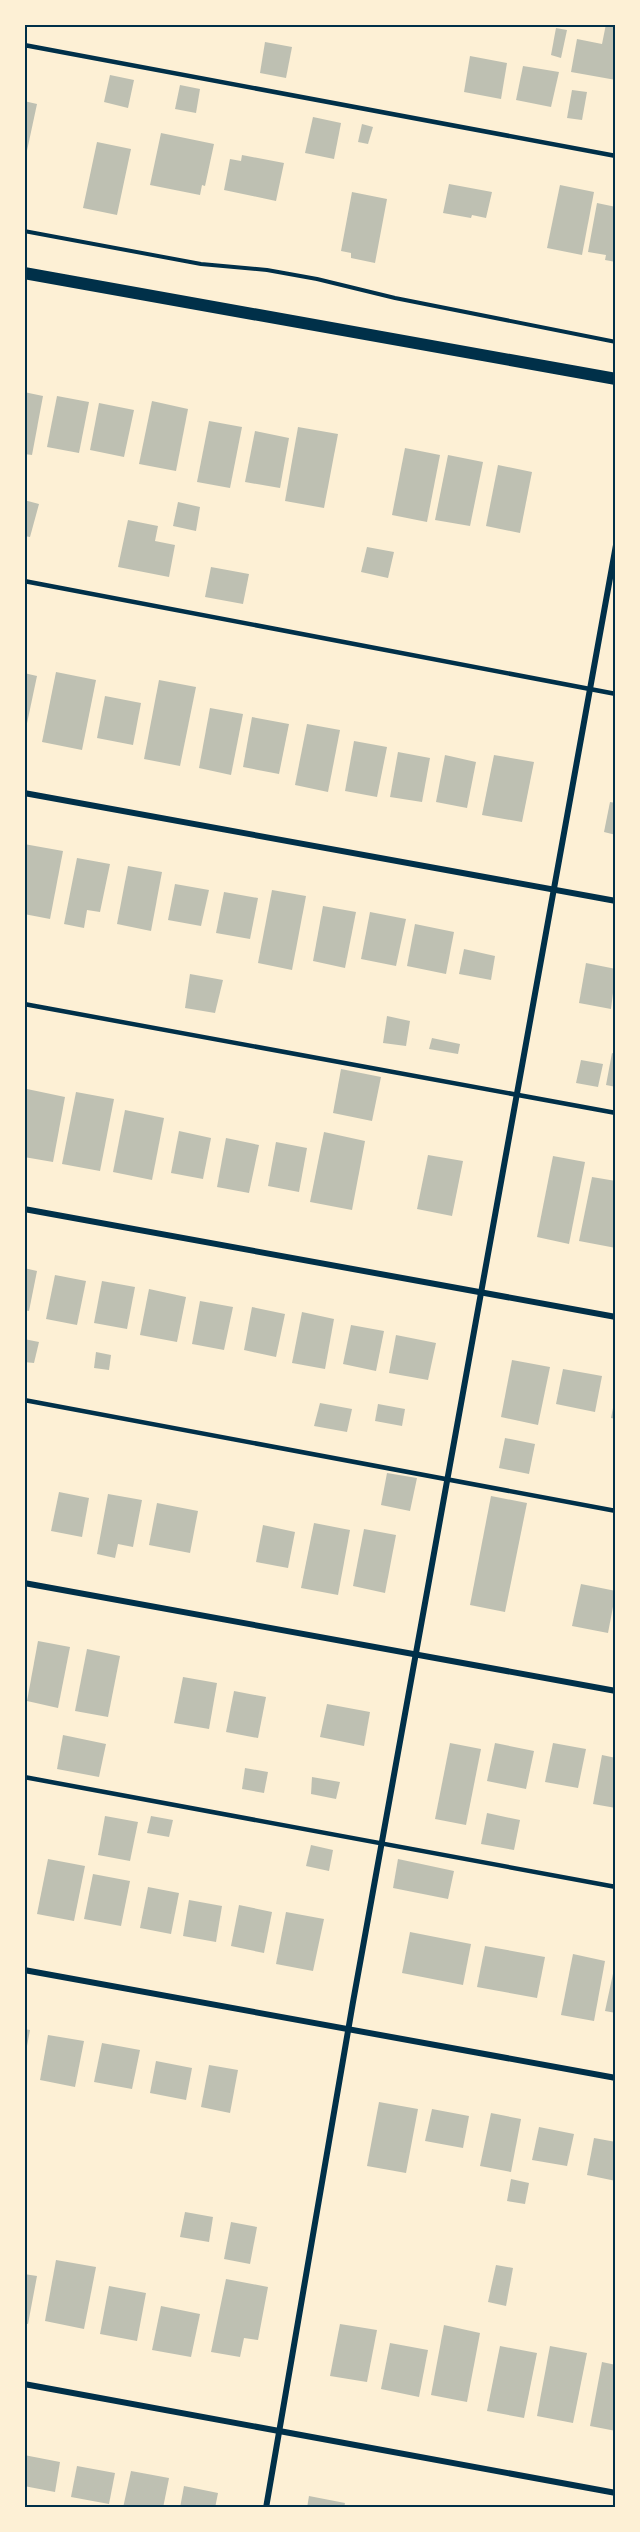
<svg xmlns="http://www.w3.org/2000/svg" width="640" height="2532" viewBox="0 0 640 2532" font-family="Barlow,sans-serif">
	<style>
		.building { fill: #bec0b2 }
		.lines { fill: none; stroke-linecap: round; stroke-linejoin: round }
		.path { stroke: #003049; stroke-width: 4 }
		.service { stroke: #003049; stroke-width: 4.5 }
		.minor { stroke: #003049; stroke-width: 6 }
		.secondary { stroke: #003049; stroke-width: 12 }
		.neatline { fill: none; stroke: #003049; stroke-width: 2 }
	</style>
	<rect width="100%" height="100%" fill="#fdf0d5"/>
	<g class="building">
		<polygon points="606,24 616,24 616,80 571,72 577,39 602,44"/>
		<polygon points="556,28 567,30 561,58 551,55"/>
		<polygon points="265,42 292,47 286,78 260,73"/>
		<polygon points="470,56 507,63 501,99 464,92"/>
		<polygon points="523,66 559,72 551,107 516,100"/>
		<polygon points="110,75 134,80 128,108 104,102"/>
		<polygon points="180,85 200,89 196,113 175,109"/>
		<polygon points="572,90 587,92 582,120 567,118"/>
		<polygon points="24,101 37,104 25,160 24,160"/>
		<polygon points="313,117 341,123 334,159 305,153"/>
		<polygon points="362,124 373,127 368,144 358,142"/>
		<polygon points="161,133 214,144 205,186 202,185 200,195 150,185"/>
		<polygon points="97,142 131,149 117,215 83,208"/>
		<polygon points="242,155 284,163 276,201 224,190 230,159 241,161"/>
		<polygon points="449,184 492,192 486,218 472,215 471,218 443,213"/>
		<polygon points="560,185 594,192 582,255 547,248"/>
		<polygon points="352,192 387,199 375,263 351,258 351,253 341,251"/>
		<polygon points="597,203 616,207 616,262 605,260 606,255 588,252"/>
		<polygon points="24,392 43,396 32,455 24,454"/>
		<polygon points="57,396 89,402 79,453 47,447"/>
		<polygon points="152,401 188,409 176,471 139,464"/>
		<polygon points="99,403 134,410 124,457 90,450"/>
		<polygon points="209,421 242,427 230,488 197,482"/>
		<polygon points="298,427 338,434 324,508 285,501"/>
		<polygon points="255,431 289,438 280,488 245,482"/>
		<polygon points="405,448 440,455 427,522 392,515"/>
		<polygon points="448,455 483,462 470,526 435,520"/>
		<polygon points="498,465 532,472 520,533 486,526"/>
		<polygon points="24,500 39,504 30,537 24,536"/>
		<polygon points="178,502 200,507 196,531 173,526"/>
		<polygon points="128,520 158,526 155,541 175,545 169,577 118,567"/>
		<polygon points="367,547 394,552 388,578 361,572"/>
		<polygon points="211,567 249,574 243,604 205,597"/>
		<polygon points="56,672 96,680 82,750 42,742"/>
		<polygon points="24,673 37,676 26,728 24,728"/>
		<polygon points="159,680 196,687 180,766 144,759"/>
		<polygon points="105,696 141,703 133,745 97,738"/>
		<polygon points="210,708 243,714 231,775 199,768"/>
		<polygon points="252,717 289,724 279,774 243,767"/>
		<polygon points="307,724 340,730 328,792 295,785"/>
		<polygon points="354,741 387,747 377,797 345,791"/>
		<polygon points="398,752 430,758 422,802 390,797"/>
		<polygon points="445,755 476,762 467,808 436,802"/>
		<polygon points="494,755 534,762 522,822 482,815"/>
		<polygon points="610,802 616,803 616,835 604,832"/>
		<polygon points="24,844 63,851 50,919 24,914"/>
		<polygon points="77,858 110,864 100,912 87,910 84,928 64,924"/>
		<polygon points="128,866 162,872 151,931 117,924"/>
		<polygon points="175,884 209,890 201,926 168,920"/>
		<polygon points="272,890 306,896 292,970 258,963"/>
		<polygon points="224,892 258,898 250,939 216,933"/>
		<polygon points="323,906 356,912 345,968 313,961"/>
		<polygon points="370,912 406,919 396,966 361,959"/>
		<polygon points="415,924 454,932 446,974 407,966"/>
		<polygon points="464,949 495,956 491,980 459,974"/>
		<polygon points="586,963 616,969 611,1009 579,1003"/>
		<polygon points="190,974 223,980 215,1013 185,1008"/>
		<polygon points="387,1016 410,1021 406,1046 383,1043"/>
		<polygon points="432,1038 460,1044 458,1054 429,1049"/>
		<polygon points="612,1053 616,1054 616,1087 606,1085"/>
		<polygon points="581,1060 603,1064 598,1087 576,1083"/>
		<polygon points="341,1069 381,1077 372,1121 333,1113"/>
		<polygon points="27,1089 65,1097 53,1162 24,1157 24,1103"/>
		<polygon points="76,1092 114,1099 100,1171 62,1164"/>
		<polygon points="125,1110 164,1118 152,1180 113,1172"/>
		<polygon points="179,1131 211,1138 203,1179 171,1173"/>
		<polygon points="324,1132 365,1141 352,1210 310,1202"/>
		<polygon points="226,1138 259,1145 249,1193 217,1187"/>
		<polygon points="276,1142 307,1148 299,1192 268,1186"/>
		<polygon points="428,1155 463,1161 452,1216 417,1209"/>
		<polygon points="553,1156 585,1162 569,1244 537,1237"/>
		<polygon points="592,1177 616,1181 616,1248 579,1241"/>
		<polygon points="24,1268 37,1271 29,1311 24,1310"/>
		<polygon points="55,1275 86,1281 77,1325 46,1319"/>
		<polygon points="102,1281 135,1287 127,1329 94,1323"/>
		<polygon points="149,1289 186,1297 177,1342 140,1335"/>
		<polygon points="200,1301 233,1307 224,1350 192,1344"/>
		<polygon points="252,1307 285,1314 276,1357 244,1350"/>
		<polygon points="302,1312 334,1319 325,1369 292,1363"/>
		<polygon points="351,1325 384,1331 376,1371 343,1364"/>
		<polygon points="396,1335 436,1343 428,1380 389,1373"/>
		<polygon points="24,1339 39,1342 34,1363 24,1362"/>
		<polygon points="96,1352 111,1355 109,1370 94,1368"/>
		<polygon points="512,1360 550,1367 538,1425 501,1417"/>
		<polygon points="563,1369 602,1376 595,1412 556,1404"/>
		<polygon points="615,1398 616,1399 616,1419 611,1418"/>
		<polygon points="320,1403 352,1409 347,1432 314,1426"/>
		<polygon points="378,1404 405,1409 402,1426 375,1421"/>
		<polygon points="505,1438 535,1444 529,1474 499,1468"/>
		<polygon points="387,1473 417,1478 410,1511 381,1505"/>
		<polygon points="59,1492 89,1498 82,1537 51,1531"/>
		<polygon points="108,1494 142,1500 133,1547 118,1544 115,1558 97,1554"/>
		<polygon points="491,1496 527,1503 505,1612 470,1605"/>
		<polygon points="157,1503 198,1511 190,1553 149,1545"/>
		<polygon points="314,1523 350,1530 338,1595 301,1588"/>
		<polygon points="263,1525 295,1532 288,1568 256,1562"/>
		<polygon points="364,1529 396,1535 385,1593 353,1586"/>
		<polygon points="581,1584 616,1591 608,1633 572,1626"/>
		<polygon points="38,1641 70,1647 58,1708 27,1701"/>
		<polygon points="87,1649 120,1656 108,1717 75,1711"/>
		<polygon points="183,1677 217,1683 209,1729 174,1723"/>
		<polygon points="234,1691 266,1697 258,1738 226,1732"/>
		<polygon points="327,1704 370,1712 364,1746 320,1737"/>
		<polygon points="63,1735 106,1744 99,1777 57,1769"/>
		<polygon points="450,1743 481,1749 466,1825 435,1819"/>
		<polygon points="495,1743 534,1751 526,1789 487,1781"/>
		<polygon points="553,1743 586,1749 578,1788 545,1782"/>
		<polygon points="602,1755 616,1758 616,1808 593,1804"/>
		<polygon points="245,1768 268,1772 264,1793 242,1789"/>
		<polygon points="312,1777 340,1782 336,1799 311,1794"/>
		<polygon points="487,1813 520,1820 514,1850 481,1844"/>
		<polygon points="105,1816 138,1822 130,1861 98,1855"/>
		<polygon points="151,1816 173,1820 169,1837 147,1833"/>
		<polygon points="311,1845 333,1850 329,1871 306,1866"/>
		<polygon points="48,1859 85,1866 74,1921 37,1914"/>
		<polygon points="398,1859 454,1871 448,1899 393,1888"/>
		<polygon points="93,1874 130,1881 121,1926 84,1919"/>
		<polygon points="148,1887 179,1893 171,1934 140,1928"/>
		<polygon points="189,1900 222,1906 216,1942 183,1936"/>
		<polygon points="239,1905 272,1912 264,1953 231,1946"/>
		<polygon points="286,1912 324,1919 313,1971 276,1964"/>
		<polygon points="410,1932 471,1944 463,1985 402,1973"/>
		<polygon points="485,1946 545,1957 537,1998 477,1987"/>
		<polygon points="573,1954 605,1961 594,2021 561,2015"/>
		<polygon points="614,1969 616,1969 616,2013 605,2011"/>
		<polygon points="24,2029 30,2030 25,2057 24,2057"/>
		<polygon points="48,2035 84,2041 75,2087 40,2080"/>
		<polygon points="102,2043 140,2050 132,2089 94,2082"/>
		<polygon points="156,2061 192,2068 186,2100 150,2093"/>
		<polygon points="209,2065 238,2070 230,2113 201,2107"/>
		<polygon points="379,2102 418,2109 406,2173 367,2166"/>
		<polygon points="432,2109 469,2116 463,2148 425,2141"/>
		<polygon points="491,2113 521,2119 511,2172 480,2166"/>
		<polygon points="539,2127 574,2134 567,2166 532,2160"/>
		<polygon points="594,2138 616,2142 616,2181 587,2175"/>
		<polygon points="511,2179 529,2183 525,2204 507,2201"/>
		<polygon points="185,2212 213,2217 209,2242 180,2237"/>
		<polygon points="231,2222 257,2227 250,2264 224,2259"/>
		<polygon points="56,2260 96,2267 84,2329 45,2321"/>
		<polygon points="496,2265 513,2268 506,2306 488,2302"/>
		<polygon points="24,2274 37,2276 28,2324 24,2323"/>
		<polygon points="226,2279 268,2287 258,2340 244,2338 240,2357 211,2352"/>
		<polygon points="109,2286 146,2293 137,2341 100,2334"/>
		<polygon points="161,2306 200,2314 191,2357 152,2350"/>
		<polygon points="340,2324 377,2330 367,2382 330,2376"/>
		<polygon points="444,2325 480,2333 467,2402 431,2395"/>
		<polygon points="390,2343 428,2350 419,2397 381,2389"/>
		<polygon points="500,2346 537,2353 524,2418 487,2411"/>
		<polygon points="550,2346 587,2353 573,2423 537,2416"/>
		<polygon points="602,2362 616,2365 616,2431 590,2426"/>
		<polygon points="24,2455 60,2462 55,2492 24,2486"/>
		<polygon points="77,2466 115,2473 109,2504 71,2497"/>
		<polygon points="131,2471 169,2478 163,2508 123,2508"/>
		<polygon points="184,2486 218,2493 215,2508 180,2508"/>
		<polygon points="309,2496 345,2503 344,2508 307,2508"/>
	</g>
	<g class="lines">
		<polyline class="path" points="24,231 201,264 267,270 317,279 395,298 616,342"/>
		<g class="service">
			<polyline points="24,45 616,156"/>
			<polyline points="24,581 616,694"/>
			<polyline points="24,1004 616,1113"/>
			<polyline points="24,1400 616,1511"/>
			<polyline points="24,1777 616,1887"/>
		</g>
		<g class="minor">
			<polyline points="24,793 616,901"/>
			<polyline points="24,1209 616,1317"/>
			<polyline points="24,1583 616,1691"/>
			<polyline points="24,1970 616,2078"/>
			<polyline points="24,2384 616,2493"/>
			<polyline points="266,2508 353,2002 616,545"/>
		</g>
		<polyline class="secondary" points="24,273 616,379"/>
	</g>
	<rect width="640" height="2532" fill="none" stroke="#fdf0d5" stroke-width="51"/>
	<rect x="26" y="26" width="588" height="2480" class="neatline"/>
</svg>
